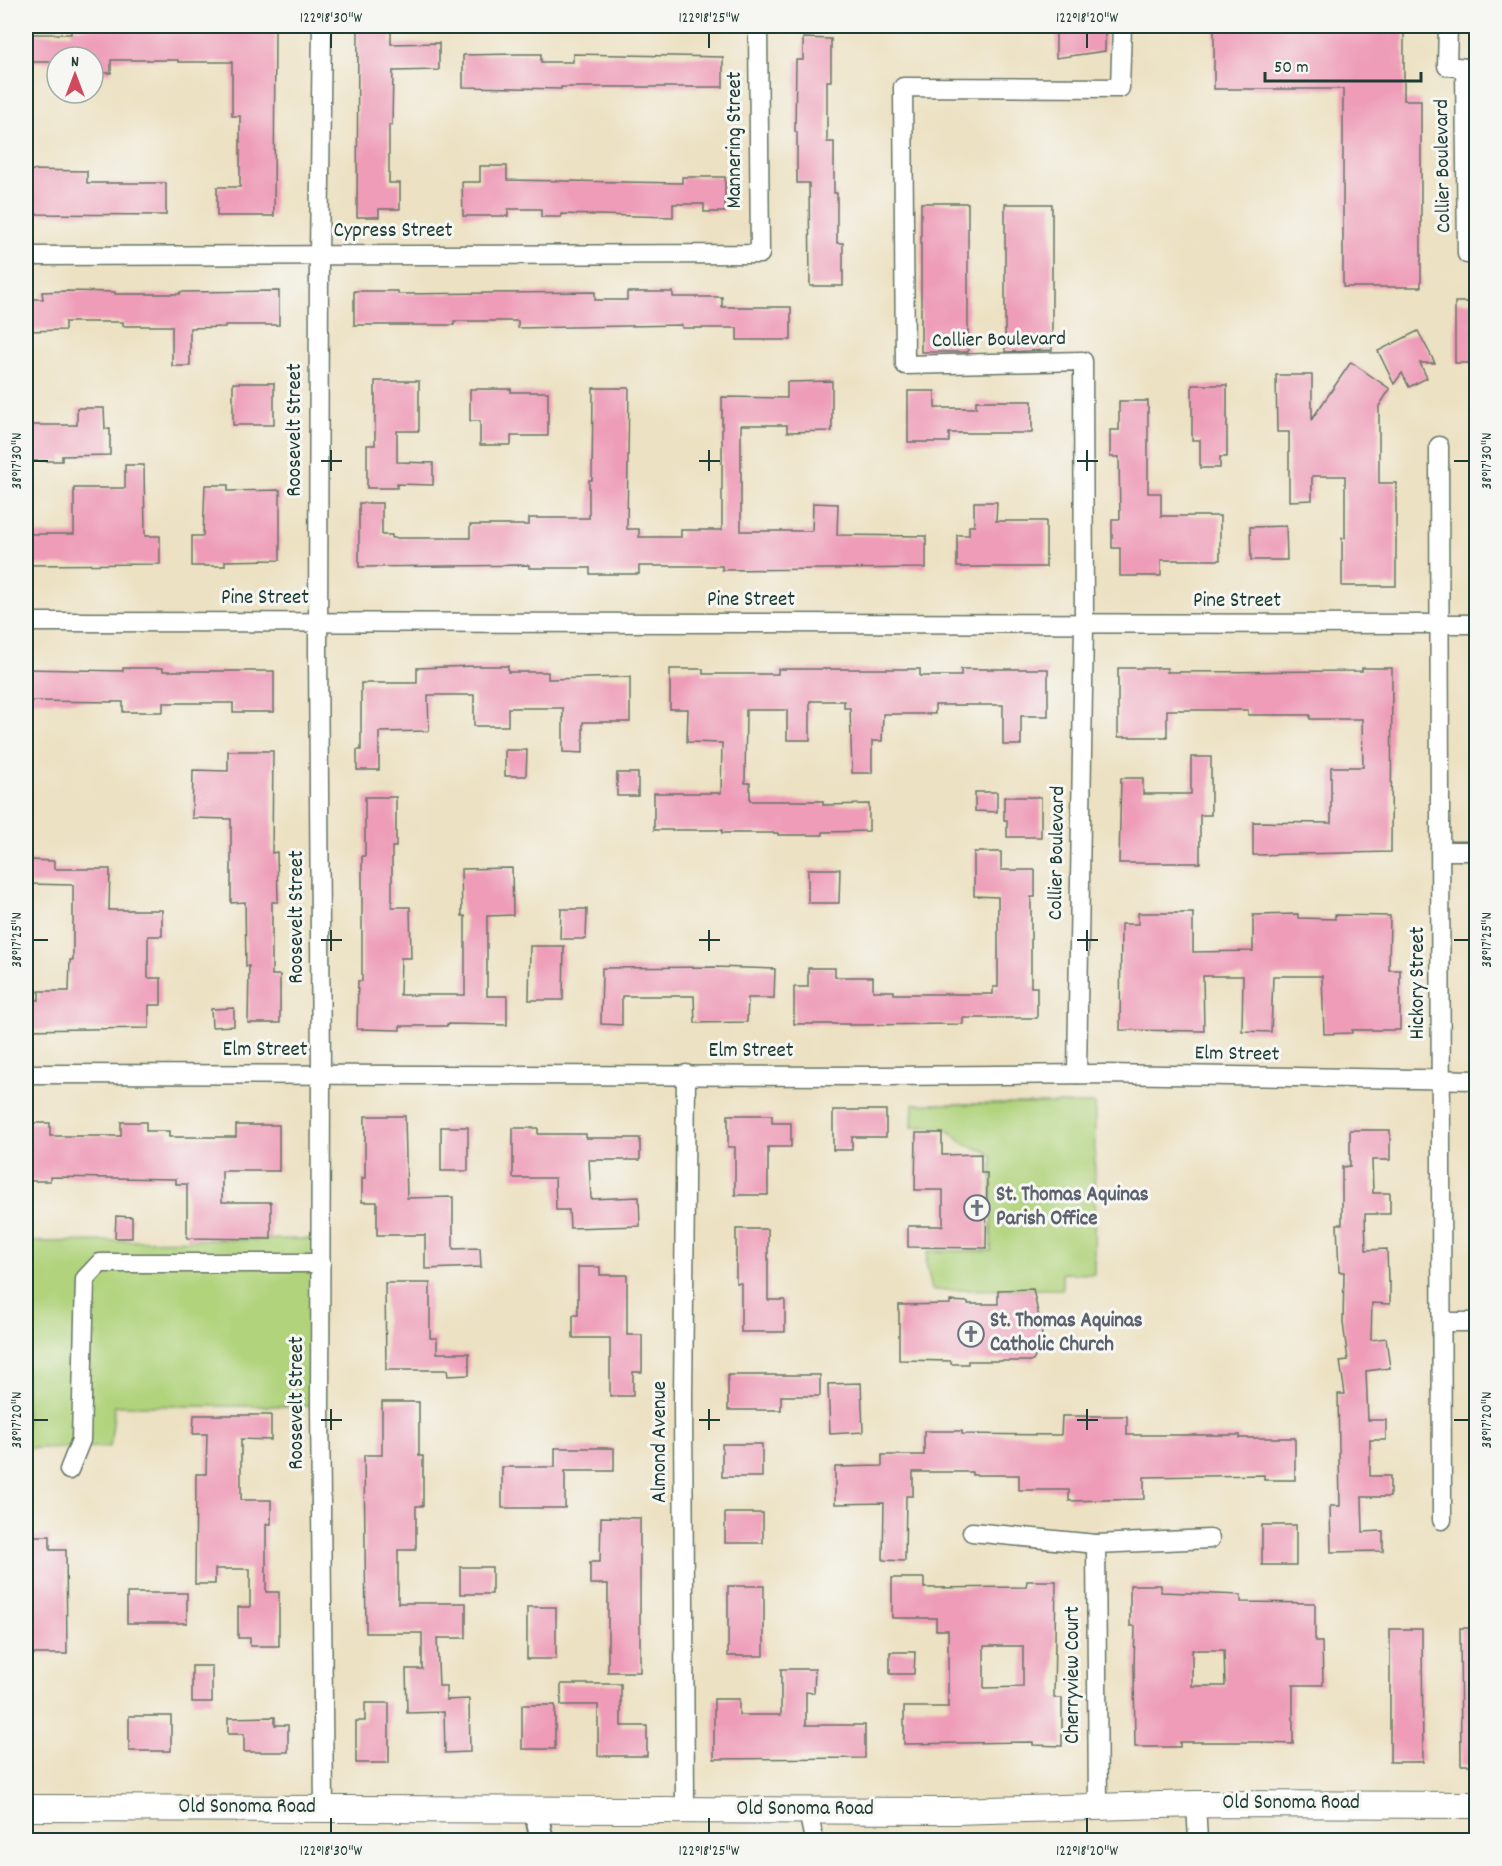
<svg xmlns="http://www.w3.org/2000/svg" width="1502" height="1866" viewBox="0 0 1502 1866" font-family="Dekko,sans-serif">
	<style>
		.green { fill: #b0d37c; stroke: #688858; stroke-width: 1.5 }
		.building { fill: #ee9cb8; fill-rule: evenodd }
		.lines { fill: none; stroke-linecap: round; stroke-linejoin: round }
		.minor-casing { stroke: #677666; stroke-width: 21 }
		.tertiary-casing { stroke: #677666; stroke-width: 26 }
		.secondary-casing { stroke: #677666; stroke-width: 28 }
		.minor { stroke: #fff; stroke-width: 18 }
		.tertiary { stroke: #fff; stroke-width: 22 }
		.secondary { stroke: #fff; stroke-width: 26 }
		.ticks { fill: none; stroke: #1f3d34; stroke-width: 2 }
		.labels { text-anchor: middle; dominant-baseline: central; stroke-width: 6; stroke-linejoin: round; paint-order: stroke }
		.street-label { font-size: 21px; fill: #1f3d34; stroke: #f6f6f2 }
		.worship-label { font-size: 21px; font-weight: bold; fill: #5b616d; stroke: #f6f6f2; text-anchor: start }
		.neatline { fill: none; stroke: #1f3d34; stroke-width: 2 }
		.ticks-label { font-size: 15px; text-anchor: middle; fill: #1f3d34 }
	</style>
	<rect width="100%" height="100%" fill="#f6f6f2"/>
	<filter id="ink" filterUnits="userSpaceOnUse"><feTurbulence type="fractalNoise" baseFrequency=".0167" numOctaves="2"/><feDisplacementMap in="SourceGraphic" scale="12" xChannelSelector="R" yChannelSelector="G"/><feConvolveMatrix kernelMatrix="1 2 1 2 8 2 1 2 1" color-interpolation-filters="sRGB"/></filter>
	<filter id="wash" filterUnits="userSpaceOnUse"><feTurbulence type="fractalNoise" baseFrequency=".008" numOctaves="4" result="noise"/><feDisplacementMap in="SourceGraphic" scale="24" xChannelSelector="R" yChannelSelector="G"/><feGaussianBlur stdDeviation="1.35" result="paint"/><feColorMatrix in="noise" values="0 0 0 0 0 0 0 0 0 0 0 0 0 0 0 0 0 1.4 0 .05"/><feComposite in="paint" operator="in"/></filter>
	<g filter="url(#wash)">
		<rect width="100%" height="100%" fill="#ece1c2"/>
		<g class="green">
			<polygon points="913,1104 1095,1104 1094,1274 1062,1273 1062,1289 932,1290 926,1263 928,1251 991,1251 992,1157 986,1151 966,1145 952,1133 942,1127 912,1127"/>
			<polygon points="321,1239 320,1406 115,1406 110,1447 26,1448 26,1242"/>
		</g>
		<g id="blocks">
			<g class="building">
				<polygon points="221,26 275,26 274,216 217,216 217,187 240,187 240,116 232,116 232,62 178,62 178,60 111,60 111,73 93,73 93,57 57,57 57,62 26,62 26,34 71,34 71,28 166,27 166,31 221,31"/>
				<polygon points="1056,26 1105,26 1105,51 1056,58"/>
				<polygon points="1214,26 1404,26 1404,100 1421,100 1421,287 1343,287 1343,89 1214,89"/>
				<polygon points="358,28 391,28 391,44 439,43 439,70 393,71 392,125 389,125 389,183 400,183 400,209 379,209 379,217 357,217"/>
				<polygon points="803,38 831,39 831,81 827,81 827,142 834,142 834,193 837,193 837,243 843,243 843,286 810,286 809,183 797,183 797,132 795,132 796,60 803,60"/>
				<polygon points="519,54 541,54 541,62 573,62 573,54 723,57 723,87 561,87 561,89 463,87 463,55"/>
				<polygon points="480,166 507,166 507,180 682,183 682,177 725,177 725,212 704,212 704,204 673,204 673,217 561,214 561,217 541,217 541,209 508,209 508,216 463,216 462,182 480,182"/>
				<polygon points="26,170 87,171 87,183 166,183 166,215 26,214"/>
				<rect x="921" y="203" width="47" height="149"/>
				<polygon points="1005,204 1052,204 1052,350 1005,352"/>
				<polygon points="66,291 115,292 115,294 180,294 180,292 279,291 279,325 225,325 225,327 190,328 190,366 172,366 172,326 123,326 123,322 65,322 65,330 26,331 26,299 43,299 42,292"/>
				<polygon points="354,291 398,291 398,294 595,292 595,300 627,300 627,292 673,292 673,297 722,297 722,307 791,307 791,340 737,340 737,328 682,328 682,325 518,328 518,321 454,321 454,325 354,325"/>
				<rect x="1455" y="302" width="21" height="61"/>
				<polygon points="1418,331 1435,363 1420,363 1427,378 1409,387 1402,373 1394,384 1378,351"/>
				<polygon points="1351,362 1390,389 1379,406 1379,483 1396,483 1396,586 1342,586 1342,538 1345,538 1345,476 1312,476 1312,500 1289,501 1289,432 1277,432 1276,375 1312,375 1312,419"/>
				<polygon points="375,381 419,381 419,431 397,431 397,462 433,463 433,485 397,484 397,488 367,488 367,445 375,445"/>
				<polygon points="832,381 832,431 787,432 787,425 741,425 741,531 812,531 813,503 838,504 837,535 926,536 926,568 722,570 722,566 639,566 639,574 590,574 590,568 529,568 529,565 359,567 359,503 382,503 382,535 392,535 392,538 470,538 470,525 529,525 529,518 589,518 589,480 592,480 593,388 629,388 627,529 639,529 639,537 681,537 681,530 722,530 722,397 787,398 787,382"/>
				<rect x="233" y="383" width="41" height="42"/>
				<polygon points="1192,385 1227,385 1227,457 1220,457 1220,468 1200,468 1200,440 1192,440"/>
				<polygon points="470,389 511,389 511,392 548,392 548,436 511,436 511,445 480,445 480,421 470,421"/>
				<polygon points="908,391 935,391 935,408 976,408 976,401 1032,401 1032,433 949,433 949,442 908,442"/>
				<polygon points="1119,401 1148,401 1148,493 1161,493 1161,516 1220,516 1220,560 1161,560 1161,576 1120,576 1120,548 1112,548 1112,519 1120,519 1119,457 1110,457 1110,430 1119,430"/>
				<polygon points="77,408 104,408 105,429 110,429 110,455 62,456 62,461 27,461 27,425 77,425"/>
				<polygon points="125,465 144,465 145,536 160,536 160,564 26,565 26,534 74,534 74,488 125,488"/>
				<polygon points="205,485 228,485 228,491 280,490 280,560 225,561 225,566 192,566 192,536 203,536"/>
				<polygon points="974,502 997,502 996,521 1046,521 1046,567 957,567 957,535 969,535 969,526 974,526"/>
				<polygon points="1286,526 1287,560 1251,560 1250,527"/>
				<polygon points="474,666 508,666 508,672 548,672 548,679 630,677 630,722 583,722 583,753 563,752 563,708 508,708 508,726 474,726 474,695 428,695 429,731 379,732 379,770 357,770 357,750 361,750 361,683 417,683 417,668"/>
				<polygon points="123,668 163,668 163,671 274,671 274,712 233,712 233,703 163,703 163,712 123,712 123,702 26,701 26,669 123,671"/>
				<polygon points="1118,668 1167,668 1167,672 1362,671 1362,668 1392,668 1391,852 1253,855 1253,822 1331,823 1331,767 1363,767 1362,719 1310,719 1310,715 1248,715 1248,710 1167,710 1167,737 1118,737"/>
				<polygon points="670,669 703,669 703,674 778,674 778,669 920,669 920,676 961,676 961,669 1048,669 1048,716 1021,716 1021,745 1003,745 1003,705 935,705 935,714 883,714 882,741 872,741 872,773 852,773 850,708 844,708 844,701 810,701 810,740 787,740 787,710 746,710 745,783 750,783 750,801 823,801 823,805 869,804 869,831 823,832 823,835 778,835 778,833 722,833 722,830 654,830 654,793 721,793 722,743 687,742 688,709 670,709"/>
				<polygon points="505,750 527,750 526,776 505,776"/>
				<polygon points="228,751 273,751 272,853 277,852 278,902 272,902 272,975 280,975 280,1023 248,1023 249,966 246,966 245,902 231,903 231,819 192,818 193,770 228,771"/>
				<polygon points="1191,757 1211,757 1211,815 1200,815 1200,863 1119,863 1121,778 1143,778 1143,794 1191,794"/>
				<rect x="617" y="773" width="21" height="23"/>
				<polygon points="975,792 997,792 997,812 975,811"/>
				<polygon points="365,797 396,797 396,847 392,847 392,907 410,907 411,958 401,958 400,995 465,995 465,916 462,916 461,869 512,868 513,915 487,916 487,996 507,996 507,1025 447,1024 447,1026 400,1026 400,1030 357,1029 358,981 362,981 362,856 365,856"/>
				<polygon points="1004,797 1041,797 1041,837 1007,837 1007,820 1004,820"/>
				<polygon points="974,852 1001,852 1001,870 1035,870 1035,897 1031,897 1031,987 1037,987 1037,1018 963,1018 963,1024 849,1025 849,1024 794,1024 794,987 808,987 808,968 835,968 835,977 873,977 873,991 894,991 894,994 993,994 993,987 998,987 998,897 974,896"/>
				<polygon points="29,860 54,861 54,869 110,869 109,910 162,910 162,936 148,936 148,978 161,978 161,1005 149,1005 149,1028 26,1030 26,1000 39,1000 39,991 69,991 70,960 73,960 73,885 29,884"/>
				<polygon points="808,869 840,869 839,903 808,903"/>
				<polygon points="561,909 587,909 586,939 560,939"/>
				<polygon points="1138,913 1193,913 1193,952 1253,951 1253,915 1298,914 1298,918 1335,919 1335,915 1390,916 1389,970 1400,970 1400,1030 1352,1030 1352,1033 1324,1034 1322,976 1273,976 1271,1032 1242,1031 1243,976 1203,976 1204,1031 1120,1030 1121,924 1138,924"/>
				<polygon points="530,946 564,946 563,1000 529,1000"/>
				<polygon points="714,967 775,969 774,998 748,998 747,1022 695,1023 694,996 622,996 622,1025 601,1024 602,968"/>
				<polygon points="234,1008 234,1026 212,1027 211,1009"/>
				<polygon points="833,1110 886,1110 886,1137 852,1137 852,1150 833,1150"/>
				<polygon points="728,1115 772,1115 772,1123 791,1123 791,1147 768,1147 768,1195 735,1195 735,1147 728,1147"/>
				<polygon points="365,1116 405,1116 407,1198 453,1197 453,1249 480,1248 481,1267 425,1269 425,1235 377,1235 377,1202 362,1202 362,1178 365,1178"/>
				<polygon points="121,1122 146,1122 146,1131 169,1131 169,1137 236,1137 236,1125 279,1125 279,1171 222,1171 222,1202 271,1202 271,1239 187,1238 187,1184 176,1184 176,1179 50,1177 50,1181 26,1181 26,1123 50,1123 50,1136 121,1136"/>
				<rect x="441" y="1127" width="27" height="44"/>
				<polygon points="513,1128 538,1128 538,1134 586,1134 586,1138 640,1138 640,1160 589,1160 591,1199 639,1197 640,1226 570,1228 569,1210 556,1210 555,1178 513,1178"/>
				<polygon points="1350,1130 1390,1130 1390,1160 1372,1160 1373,1193 1390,1193 1390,1214 1365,1214 1366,1250 1387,1249 1388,1282 1390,1282 1390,1304 1372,1303 1371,1340 1386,1338 1390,1368 1366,1371 1368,1420 1386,1420 1386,1440 1370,1440 1370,1476 1390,1476 1390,1497 1362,1497 1363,1532 1383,1531 1383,1551 1331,1552 1330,1506 1340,1506 1338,1394 1345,1394 1340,1361 1348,1360 1343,1323 1344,1272 1339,1272 1337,1224 1342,1224 1342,1167 1350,1166"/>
				<polygon points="916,1133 942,1133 942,1155 981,1154 981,1173 987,1173 986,1248 908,1247 908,1226 943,1226 943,1190 915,1190"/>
				<polygon points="116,1216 132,1217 132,1238 115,1238"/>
				<polygon points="736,1229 768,1229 768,1300 785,1300 785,1332 741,1332 741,1283 736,1283"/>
				<polygon points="578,1267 600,1267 600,1275 627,1275 627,1335 642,1335 642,1372 633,1372 633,1396 610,1396 610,1338 573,1338 573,1315 578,1315"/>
				<polygon points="385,1283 430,1283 430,1338 437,1338 437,1353 469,1353 469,1375 448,1376 447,1370 386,1370"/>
				<polygon points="1033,1289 1042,1332 1041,1345 1033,1361 968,1361 968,1364 951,1364 951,1361 899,1360 899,1305 950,1304 950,1301 968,1302 968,1304 998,1304 998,1290"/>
				<polygon points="728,1375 820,1375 820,1396 781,1396 781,1410 728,1410"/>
				<polygon points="861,1383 863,1432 830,1434 828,1384"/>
				<polygon points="382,1402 419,1402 419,1456 423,1456 423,1506 416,1506 416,1550 398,1550 398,1603 466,1603 466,1638 437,1638 439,1686 446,1686 446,1700 469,1699 470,1752 445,1753 444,1712 407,1713 406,1669 422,1669 422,1633 366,1633 364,1455 382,1455"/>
				<polygon points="194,1415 271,1415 271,1440 241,1439 241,1500 271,1500 271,1524 266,1524 266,1592 279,1592 279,1646 250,1646 250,1638 238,1638 238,1607 250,1607 250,1569 215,1569 215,1584 195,1584 196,1474 206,1474 207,1434 193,1434"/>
				<polygon points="1062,1416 1127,1416 1127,1435 1240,1435 1240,1438 1295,1438 1295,1480 1264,1480 1264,1475 1144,1477 1144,1499 1069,1501 1069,1490 1019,1490 1019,1475 972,1475 972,1472 913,1472 913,1496 906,1496 905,1561 883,1560 884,1503 835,1504 835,1467 882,1466 882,1455 924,1455 924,1431 962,1431 962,1434 1061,1435"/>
				<rect x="722" y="1444" width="40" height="33"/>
				<polygon points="555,1448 614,1448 614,1471 565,1471 565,1508 502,1508 502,1467 555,1467"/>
				<rect x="725" y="1513" width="38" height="30"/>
				<polygon points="601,1517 640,1518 640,1672 608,1672 608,1584 590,1584 590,1562 600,1562"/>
				<rect x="1262" y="1525" width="34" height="40"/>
				<polygon points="26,1536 50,1536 50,1550 66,1550 67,1654 26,1654"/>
				<rect x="460" y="1567" width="32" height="27"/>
				<path d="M 892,1578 L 924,1578 L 924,1588 L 1026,1587 L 1027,1581 L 1056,1581 L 1054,1698 L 1062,1698 L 1062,1746 L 1033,1745 L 1033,1742 L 904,1744 L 904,1707 L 948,1707 L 948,1630 L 936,1630 L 936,1618 L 892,1618 ZM 984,1646 L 1023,1646 L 1023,1687 L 984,1688 Z"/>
				<path d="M 1130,1585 L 1161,1585 L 1161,1592 L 1241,1595 L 1241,1602 L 1315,1603 L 1315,1642 L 1322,1642 L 1323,1685 L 1293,1685 L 1293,1744 L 1263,1743 L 1263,1742 L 1180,1742 L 1180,1747 L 1135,1747 L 1134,1666 L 1135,1626 L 1130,1626 ZM 1192,1650 L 1224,1650 L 1225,1686 L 1192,1686 Z"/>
				<rect x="728" y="1586" width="36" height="70"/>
				<rect x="127" y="1593" width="60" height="30"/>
				<rect x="527" y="1607" width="29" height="52"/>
				<polygon points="1460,1628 1476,1628 1476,1765 1461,1765"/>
				<polygon points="1390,1629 1422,1629 1423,1762 1390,1762"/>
				<polygon points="890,1652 915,1652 914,1674 890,1674"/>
				<rect x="192" y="1666" width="20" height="36"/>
				<polygon points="781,1669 815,1669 814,1693 806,1692 806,1725 865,1725 865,1758 714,1759 714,1699 739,1699 739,1715 781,1715"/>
				<polygon points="561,1684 621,1684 621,1726 647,1726 647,1756 598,1756 598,1705 561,1705"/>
				<polygon points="365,1703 389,1703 389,1763 356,1763 356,1721 365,1721"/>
				<rect x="522" y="1705" width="33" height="44"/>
				<rect x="129" y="1716" width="42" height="35"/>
				<polygon points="275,1717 275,1725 288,1725 288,1752 244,1752 244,1734 228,1734 228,1718"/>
			</g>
		</g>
	</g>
	<g filter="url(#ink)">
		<use href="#blocks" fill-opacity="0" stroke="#677666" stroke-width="1.5"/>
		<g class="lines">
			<g class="minor-casing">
				<g id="minor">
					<polyline points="322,26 319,255 318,650 321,1073 320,1406 324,1808"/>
					<polyline points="1448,26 1447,66 1476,69"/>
					<polyline points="1465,68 1467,254 1476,249"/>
					<polyline points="26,256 760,254 758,26"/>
					<polyline points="1439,446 1442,1520"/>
					<polyline points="26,622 1476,624"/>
					<polyline points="1441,851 1476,851"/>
					<polyline points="26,1074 885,1076 1103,1074 1476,1080"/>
					<polyline points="1077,1074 1084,624 1083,361 905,365 903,87 1120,88 1122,26"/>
					<polyline points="1442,1322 1476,1322"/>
					<polyline points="69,1470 81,1440 85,1279 100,1263 321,1263"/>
					<polyline points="972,1532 1096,1544"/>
					<polyline points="1196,1804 1198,1840"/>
					<polyline points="1098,1807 1096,1544 1210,1539"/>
					<polyline points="685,1810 683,1402 686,1074"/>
					<polyline points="808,1811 814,1840"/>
				</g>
			</g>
			<g class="tertiary-casing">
				<polyline id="tertiary" points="535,1809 542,1840"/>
			</g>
			<g class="secondary-casing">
				<polyline id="secondary" points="26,1808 954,1811 1196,1804 1476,1805"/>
			</g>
			<use href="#minor" class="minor"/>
			<use href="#tertiary" class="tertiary"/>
			<use href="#secondary" class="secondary"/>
		</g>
	</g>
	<path class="ticks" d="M 331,33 L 331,48M 709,33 L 709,48M 1087,33 L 1087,48M 331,450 L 331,471M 709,450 L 709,471M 1087,450 L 1087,471M 33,461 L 48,461M 321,461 L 342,461M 699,461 L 720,461M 1077,461 L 1098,461M 1454,461 L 1469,461M 331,930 L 331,951M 709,930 L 709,951M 1087,930 L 1087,951M 33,940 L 48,940M 321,940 L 342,940M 699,940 L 720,940M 1077,940 L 1098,940M 1454,940 L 1469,940M 331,1409 L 331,1430M 709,1409 L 709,1430M 1087,1409 L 1087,1430M 33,1420 L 48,1420M 321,1420 L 342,1420M 699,1420 L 720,1420M 1077,1420 L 1098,1420M 1454,1420 L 1469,1420M 331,1818 L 331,1833M 709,1818 L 709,1833M 1087,1818 L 1087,1833"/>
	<defs>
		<g id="church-ring" transform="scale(1.35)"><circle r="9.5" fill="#f6f6f2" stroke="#6b7280" stroke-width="1.5"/><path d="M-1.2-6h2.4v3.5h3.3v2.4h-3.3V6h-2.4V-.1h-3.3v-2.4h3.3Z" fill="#6b7280"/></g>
	</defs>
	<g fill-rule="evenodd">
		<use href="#church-ring" x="977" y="1208"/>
		<use href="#church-ring" x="971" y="1334"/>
	</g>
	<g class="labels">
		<g class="street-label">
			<text transform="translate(736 140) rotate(-90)">Mannering Street</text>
			<text transform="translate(1444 166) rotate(-91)">Collier Boulevard</text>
			<text x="393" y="232">Cypress Street</text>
			<text transform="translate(999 341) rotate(-1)">Collier Boulevard</text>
			<text transform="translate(296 430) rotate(-90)">Roosevelt Street</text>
			<text x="265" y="599">Pine Street</text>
			<text x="751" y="601">Pine Street</text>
			<text x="1237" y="602">Pine Street</text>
			<text transform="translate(1058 853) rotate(-89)">Collier Boulevard</text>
			<text transform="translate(298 917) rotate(-90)">Roosevelt Street</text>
			<text transform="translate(1419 983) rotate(-90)">Hickory Street</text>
			<text x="265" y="1051">Elm Street</text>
			<text x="751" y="1052">Elm Street</text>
			<text transform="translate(1237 1055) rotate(1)">Elm Street</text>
			<text transform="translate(298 1403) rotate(-90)">Roosevelt Street</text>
			<text transform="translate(661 1442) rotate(-90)">Almond Avenue</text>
			<text transform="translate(1074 1675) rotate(-90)">Cherryview Court</text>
			<text x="1291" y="1804">Old Sonoma Road</text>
			<text x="247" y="1808">Old Sonoma Road</text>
			<text x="805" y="1810">Old Sonoma Road</text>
		</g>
		<g class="worship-label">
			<text x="996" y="1196">St. Thomas Aquinas<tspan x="996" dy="24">Parish Office</tspan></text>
			<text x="990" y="1322">St. Thomas Aquinas<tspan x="990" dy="24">Catholic Church</tspan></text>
		</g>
	</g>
	<rect width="1502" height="1866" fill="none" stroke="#f6f6f2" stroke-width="66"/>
	<g transform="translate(75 75)"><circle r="28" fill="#f6f6f2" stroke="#a0aca6" stroke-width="1.5"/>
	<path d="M0-4.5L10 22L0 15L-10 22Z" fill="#d1495b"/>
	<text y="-9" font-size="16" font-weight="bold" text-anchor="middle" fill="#1f3d34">N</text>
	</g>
	<path d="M1265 72v9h156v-9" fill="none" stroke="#1f3d34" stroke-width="3"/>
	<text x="1274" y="72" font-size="18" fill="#1f3d34" stroke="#f6f6f2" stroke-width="4.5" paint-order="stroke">50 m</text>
	<rect x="33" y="33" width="1436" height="1800" class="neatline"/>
	<g class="ticks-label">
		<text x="331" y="22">122°18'30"W</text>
		<text x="709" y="22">122°18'25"W</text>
		<text x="1087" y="22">122°18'20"W</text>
		<text transform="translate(16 461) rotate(-90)" y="5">38°17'30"N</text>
		<text transform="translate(1486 461) rotate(-90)" y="5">38°17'30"N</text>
		<text transform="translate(16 940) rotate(-90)" y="5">38°17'25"N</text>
		<text transform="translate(1486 940) rotate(-90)" y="5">38°17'25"N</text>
		<text transform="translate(16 1420) rotate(-90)" y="5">38°17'20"N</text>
		<text transform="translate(1486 1420) rotate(-90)" y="5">38°17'20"N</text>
		<text x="331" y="1855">122°18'30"W</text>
		<text x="709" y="1855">122°18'25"W</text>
		<text x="1087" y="1855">122°18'20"W</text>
	</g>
</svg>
